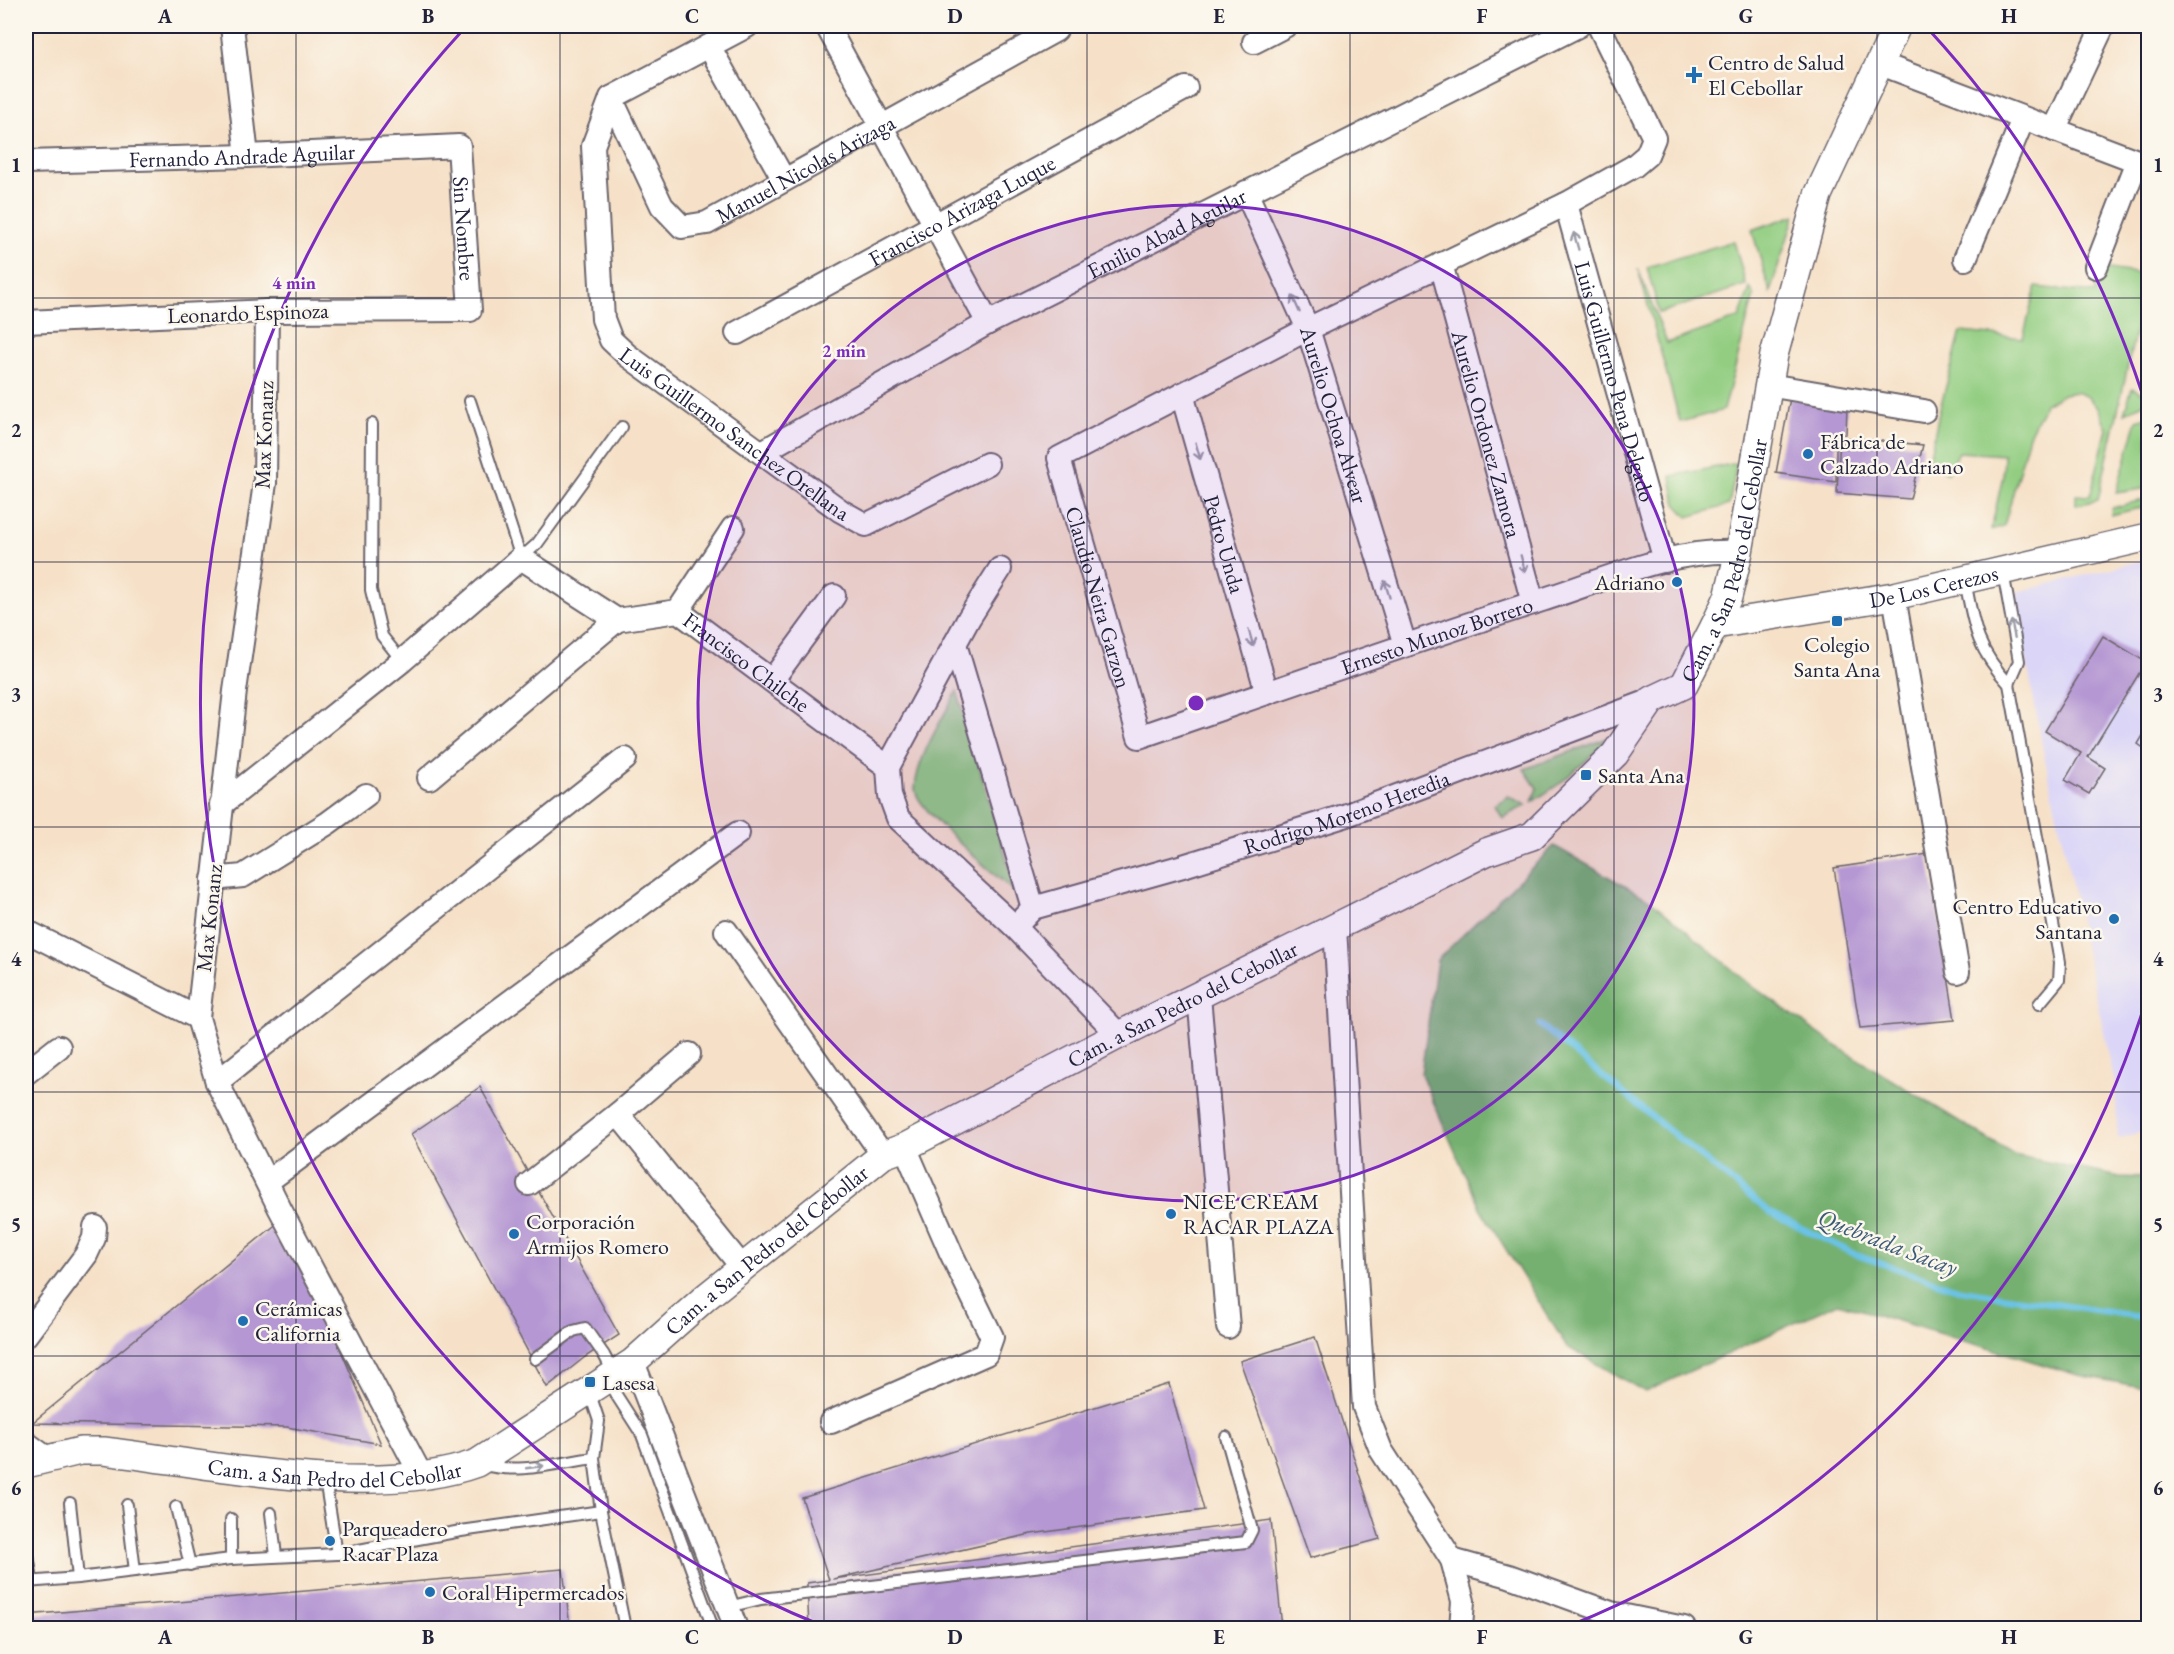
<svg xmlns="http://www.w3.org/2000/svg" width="2174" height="1654" viewBox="0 0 2174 1654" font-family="'EB Garamond',serif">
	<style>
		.built { fill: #dbd6f7 }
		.green { fill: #92cd81; stroke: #5a785e; stroke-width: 1.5 }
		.forest { fill: #75b06f; stroke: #4c6955; stroke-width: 1.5 }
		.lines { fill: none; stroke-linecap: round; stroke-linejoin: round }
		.stream { stroke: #6ac3e7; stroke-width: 6 }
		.building { fill: #b598d3 }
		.service-casing { stroke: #6c656c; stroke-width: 14 }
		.minor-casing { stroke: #6c656c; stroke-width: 26 }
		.tertiary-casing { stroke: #6c656c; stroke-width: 30 }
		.service { stroke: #fff; stroke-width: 10 }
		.minor { stroke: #fff; stroke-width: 22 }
		.tertiary { stroke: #fff; stroke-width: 27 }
		.oneway { stroke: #9c9ca7 }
		.grid { fill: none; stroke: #22223b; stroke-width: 1.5; stroke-opacity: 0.55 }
		.ring { fill: none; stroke: #7b2cbf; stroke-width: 3 }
		.poi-dot { fill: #1f6fb2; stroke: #fbf7ec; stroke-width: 2 }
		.labels { text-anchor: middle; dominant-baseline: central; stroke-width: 5; stroke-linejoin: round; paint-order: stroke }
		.poi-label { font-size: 22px; fill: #22223b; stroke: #fbf7ec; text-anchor: start }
		.street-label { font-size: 22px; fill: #22223b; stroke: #fbf7ec }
		.water-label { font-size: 24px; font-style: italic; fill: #3b5a77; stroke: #fbf7ec }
		.centre { fill: #7b2cbf; stroke: #fbf7ec; stroke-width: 3 }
		.ring-label { font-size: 18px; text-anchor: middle; font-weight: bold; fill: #7b2cbf; stroke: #fbf7ec; stroke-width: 5; stroke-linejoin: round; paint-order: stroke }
		.neatline { fill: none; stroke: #22223b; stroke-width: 2 }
		.grid-label { font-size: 20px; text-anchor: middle; font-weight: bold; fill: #22223b }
	</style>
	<rect width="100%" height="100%" fill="#fbf7ec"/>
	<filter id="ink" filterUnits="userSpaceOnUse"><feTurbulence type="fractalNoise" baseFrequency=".0167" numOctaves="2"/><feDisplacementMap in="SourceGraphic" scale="12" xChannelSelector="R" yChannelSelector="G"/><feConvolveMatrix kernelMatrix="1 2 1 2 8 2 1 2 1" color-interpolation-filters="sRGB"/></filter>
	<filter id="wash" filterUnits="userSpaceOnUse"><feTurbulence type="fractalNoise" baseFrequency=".008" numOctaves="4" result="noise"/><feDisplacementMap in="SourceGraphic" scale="24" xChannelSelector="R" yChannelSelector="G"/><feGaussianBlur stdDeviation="1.35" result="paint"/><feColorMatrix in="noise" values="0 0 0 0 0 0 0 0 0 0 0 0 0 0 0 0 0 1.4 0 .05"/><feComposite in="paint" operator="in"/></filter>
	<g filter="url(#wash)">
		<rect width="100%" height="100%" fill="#f6e1c8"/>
		<polygon class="built" points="2148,559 2148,1130 2118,1139 2115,1084 2044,755 2014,593"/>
		<g class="green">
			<polygon points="1795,215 1770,292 1752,230"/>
			<polygon points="1734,241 1746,285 1659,313 1647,267"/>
			<polygon points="2096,267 2148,275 2098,500 2076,505 2076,495 2090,496 2107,429 2099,410 2088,397 2076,392 2064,394 2045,404 2029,435 2004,526 1991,530 2003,476 2004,455 1959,452 1948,473 1928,465 1940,408 1961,332 2023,338 2036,287 2095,293"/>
			<polygon points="1638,269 1667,343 1739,318 1750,288 1754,295 1724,410 1680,422"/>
			<polygon points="2132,388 2148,396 2148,402 2124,413"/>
			<polygon points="2148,416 2148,488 2116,493 2137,420"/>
			<polygon points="1737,463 1729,505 1688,517 1676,504 1671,476"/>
			<polygon points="2146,499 2148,506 2111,515 2112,508"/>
			<path d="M 957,691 L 1017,894 C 998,877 914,808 915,789 C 916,759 943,718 957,691 Z"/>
			<polygon points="1616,735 1559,784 1532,802 1537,788 1524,769"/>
			<polygon points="1508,796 1526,805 1502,818 1495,805"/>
		</g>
		<polygon class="forest" points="1554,846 1650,900 1752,986 1835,1045 2014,1155 2120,1177 2148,1178 2148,1388 2078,1375 1838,1303 1645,1392 1567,1347 1480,1208 1421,1074 1437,960"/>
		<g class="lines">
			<polyline class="stream" points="1540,1025 1769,1212 1856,1255 1961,1290 2148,1318"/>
		</g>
		<g id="blocks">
			<g class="building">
				<polygon points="1790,398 1847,406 1846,434 1836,435 1836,482 1776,473"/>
				<polygon points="1840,437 1923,445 1910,499 1837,493"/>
				<polygon points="2103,636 2146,662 2088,757 2105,768 2089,794 2065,780 2081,753 2045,731"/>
				<polygon points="2148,727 2148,751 2138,744"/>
				<polygon points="1928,854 1955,1020 1860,1028 1834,868"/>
				<polygon points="480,1087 619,1335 585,1357 547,1387 411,1134"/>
				<polygon points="284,1218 381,1444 287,1427 32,1423"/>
				<polygon points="1315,1337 1380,1539 1310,1558 1240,1361"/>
				<polygon points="1169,1384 1204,1510 1031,1534 833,1579 1271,1520 1282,1628 809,1628 807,1583 829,1580 802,1498"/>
				<polygon points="563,1569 570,1628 26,1628 26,1615"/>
			</g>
		</g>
	</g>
	<g filter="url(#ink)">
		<use href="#blocks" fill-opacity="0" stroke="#6c656c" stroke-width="1.5"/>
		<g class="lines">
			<g class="service-casing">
				<g id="service">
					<polyline points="470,401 521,558 537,544 622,427"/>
					<polyline points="372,424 371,590 382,636 402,661"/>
					<polyline points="2003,572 2019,661 2009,684"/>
					<path d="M 1965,580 C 1974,627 1976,648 2009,684 L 2060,962 L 2059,980 L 2039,1004"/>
					<polyline points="535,1359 573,1331 585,1328 604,1355 614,1374"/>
					<polyline points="606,1379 642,1435 713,1628"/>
					<polyline points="589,1391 599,1421 594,1458 601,1511 625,1628"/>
					<path d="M 481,1464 C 517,1475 557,1463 594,1458"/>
					<polyline points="325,1479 337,1554"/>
					<polyline points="70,1503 78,1578"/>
					<polyline points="127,1505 135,1571"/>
					<polyline points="176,1507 190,1565"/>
					<polyline points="271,1513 276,1556"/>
					<polyline points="231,1519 231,1559"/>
					<polyline points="26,1541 32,1580"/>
					<polyline points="26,1582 78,1578 231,1559 337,1554 461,1531 601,1511"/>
					<polyline points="728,1607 761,1599 1246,1542 1252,1530 1226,1437"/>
				</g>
			</g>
			<g class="minor-casing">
				<g id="minor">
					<polyline points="232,26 247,156"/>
					<path id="s1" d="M 747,26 L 611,98 L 593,146 L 603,319 L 611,340 L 627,355 L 841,511 L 866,525 L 987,464"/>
					<polyline points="827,26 988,323"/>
					<path id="s2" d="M 1599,26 L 1654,138 L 1647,155 L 1634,166 L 1566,204 L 1308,329 L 1059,458 L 1139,737 C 1273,691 1407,644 1542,600 C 1605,580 1673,548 1739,552"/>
					<polyline points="1254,42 1285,26"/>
					<polyline points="709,46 784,180"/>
					<polyline points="1881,64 2137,161 2096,267"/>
					<path id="s3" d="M 611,98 L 662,206 L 682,227 L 707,223 L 1056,30"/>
					<polyline points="2054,130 2103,26"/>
					<path id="s4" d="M 26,162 L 247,156 L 459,146 L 470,310 L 267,311 L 26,322"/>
					<path id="s5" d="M 1246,192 L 1308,329 L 1405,645"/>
					<path id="s6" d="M 1566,204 L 1665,561"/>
					<polyline points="1965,259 2023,119"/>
					<path id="s7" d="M 1441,264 L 1533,603"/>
					<polyline points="267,311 265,483 235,691 198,1018 217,1082 280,1209 421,1475"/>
					<path id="s8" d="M 737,333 L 1186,88"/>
					<polyline points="1768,385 1924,411"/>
					<path id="s9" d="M 1182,394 L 1267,693"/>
					<path id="s10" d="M 762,452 L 988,323 L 1578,26"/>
					<polyline points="1894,596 1958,972"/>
					<polyline points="678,611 733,528"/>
					<polyline points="955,644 1033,908"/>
					<polyline points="773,679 834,596"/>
					<polyline points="888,767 969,618 1000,569"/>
					<polyline points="429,778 617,620"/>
					<path id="s11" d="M 221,805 L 402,661 L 521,558 L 617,620 L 678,611 L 888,767 L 890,796 L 898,818 L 1015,927 L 1119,1035"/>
					<polyline points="213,879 243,876 328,823 366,795"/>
					<path id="s12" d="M 1015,927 L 1033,908 L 1183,866 L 1344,816 L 1652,700"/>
					<polyline points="1335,928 1364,1407 1381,1450 1452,1560 1463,1601 1461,1628"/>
					<polyline points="26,931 198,1018"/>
					<polyline points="726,931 883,1155"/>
					<polyline points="1199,996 1228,1327"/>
					<polyline points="26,1073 59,1047"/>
					<polyline points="217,1082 625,759"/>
					<polyline points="618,1114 689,1054"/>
					<polyline points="268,1181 738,833"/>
					<polyline points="529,1184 618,1114 742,1267"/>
					<polyline points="26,1335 86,1255 94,1238 95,1227"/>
					<polyline points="633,1362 736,1628"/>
					<polyline points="831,1422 986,1354 992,1337 951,1253 905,1147"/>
					<polyline points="26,1443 48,1459"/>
					<polyline points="1452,1560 1509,1576 1611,1613 1684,1628"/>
				</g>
			</g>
			<g class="tertiary-casing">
				<g id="tertiary">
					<path id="s13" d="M 1715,625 L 1894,596 L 2148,537"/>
					<path id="s14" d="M 26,1464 L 80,1451 L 104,1451 C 211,1464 376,1500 477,1463 L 633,1362 L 706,1297 L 883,1155 L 905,1147 L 1119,1035 L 1486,852 L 1532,836 L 1615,754 L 1652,700 L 1684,685 L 1715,625 L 1728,597 L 1739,552 L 1774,355 L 1818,195 L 1897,26"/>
				</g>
			</g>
			<use href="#service" class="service"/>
			<use href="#minor" class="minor"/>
			<use href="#tertiary" class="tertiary"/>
		</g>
		<defs><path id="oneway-shaft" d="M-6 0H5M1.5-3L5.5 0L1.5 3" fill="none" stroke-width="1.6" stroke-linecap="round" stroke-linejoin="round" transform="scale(1.5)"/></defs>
		<g class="oneway">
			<use href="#oneway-shaft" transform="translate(1576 241) rotate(-106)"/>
			<use href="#oneway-shaft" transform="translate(1296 304) rotate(-114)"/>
			<use href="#oneway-shaft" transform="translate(1198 451) rotate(74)"/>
			<use href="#oneway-shaft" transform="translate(1523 564) rotate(75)"/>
			<use href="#oneway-shaft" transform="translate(1387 589) rotate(-107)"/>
			<use href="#oneway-shaft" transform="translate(2013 629) rotate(-101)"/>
			<use href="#oneway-shaft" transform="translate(1251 638) rotate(74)"/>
			<use href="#oneway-shaft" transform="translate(535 1467) rotate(-8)"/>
		</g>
	</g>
	<path class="grid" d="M 296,26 L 296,1628M 560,26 L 560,1628M 824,26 L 824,1628M 1087,26 L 1087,1628M 1350,26 L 1350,1628M 1614,26 L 1614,1628M 1877,26 L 1877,1628M 26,298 L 2148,298M 26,562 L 2148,562M 26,827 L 2148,827M 26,1092 L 2148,1092M 26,1356 L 2148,1356"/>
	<circle cx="1196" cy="703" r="498" fill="#7b2cbf" fill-opacity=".12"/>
	<g class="ring">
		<circle cx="1196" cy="703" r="498"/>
		<path d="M2148 994A995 995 0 0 1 1569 1626M823 1626A995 995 0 0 1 462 31M1930 31A995 995 0 0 1 2148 412"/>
	</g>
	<g class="poi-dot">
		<path d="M1691 66h6v6h6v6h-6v6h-6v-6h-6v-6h6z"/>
		<circle cx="1808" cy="454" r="6"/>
		<circle cx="1677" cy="582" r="6"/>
		<rect x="1831" y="615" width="12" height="12" rx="3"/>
		<rect x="1580" y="769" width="12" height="12" rx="3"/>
		<circle cx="2114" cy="919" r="6"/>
		<circle cx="1171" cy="1214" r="6"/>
		<circle cx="514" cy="1234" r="6"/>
		<circle cx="243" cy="1321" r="6"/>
		<rect x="584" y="1376" width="12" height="12" rx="3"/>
		<circle cx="330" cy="1541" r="6"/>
		<circle cx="430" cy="1592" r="6"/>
	</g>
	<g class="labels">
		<g class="poi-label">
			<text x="1708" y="62">Centro de Salud<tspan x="1708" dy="25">El Cebollar</tspan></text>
			<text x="1820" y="441">Fábrica de<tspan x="1820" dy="25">Calzado Adriano</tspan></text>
			<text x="1665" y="582" text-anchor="end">Adriano</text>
			<text x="1837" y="644" text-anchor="middle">Colegio<tspan x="1837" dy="25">Santa Ana</tspan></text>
			<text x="1598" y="775">Santa Ana</text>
			<text x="2102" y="906" text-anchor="end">Centro Educativo<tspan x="2102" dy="25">Santana</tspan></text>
			<text x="1183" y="1201">NICE CREAM<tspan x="1183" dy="25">RACAR PLAZA</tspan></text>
			<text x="526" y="1221">Corporación<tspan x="526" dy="25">Armijos Romero</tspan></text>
			<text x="255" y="1308">Cerámicas<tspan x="255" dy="25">California</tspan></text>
			<text x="602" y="1382">Lasesa</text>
			<text x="342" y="1528">Parqueadero<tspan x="342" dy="25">Racar Plaza</tspan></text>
			<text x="442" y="1592">Coral Hipermercados</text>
		</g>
		<g class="street-label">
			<text stroke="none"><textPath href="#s4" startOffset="216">Fernando Andrade Aguilar</textPath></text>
			<text stroke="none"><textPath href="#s3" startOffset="286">Manuel Nicolas Arizaga</textPath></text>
			<text stroke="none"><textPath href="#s8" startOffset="256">Francisco Arizaga Luque</textPath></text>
			<text stroke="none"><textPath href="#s4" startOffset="516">Sin Nombre</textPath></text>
			<text stroke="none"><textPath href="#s10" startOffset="460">Emilio Abad Aguilar</textPath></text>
			<text transform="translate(248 313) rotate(-2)">Leonardo Espinoza</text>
			<text stroke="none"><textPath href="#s6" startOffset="184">Luis Guillermo Pena Delgado</textPath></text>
			<text stroke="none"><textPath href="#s5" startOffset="240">Aurelio Ochoa Alvear</textPath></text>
			<text stroke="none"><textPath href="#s1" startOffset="556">Luis Guillermo Sanchez Orellana</textPath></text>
			<text stroke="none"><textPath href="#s7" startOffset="176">Aurelio Ordonez Zamora</textPath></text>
			<text transform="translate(264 435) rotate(-88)">Max Konanz</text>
			<text stroke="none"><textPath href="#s9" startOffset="156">Pedro Unda</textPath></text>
			<text stroke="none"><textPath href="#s14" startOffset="2040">Cam. a San Pedro del Cebollar</textPath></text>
			<text stroke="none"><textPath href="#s13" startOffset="222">De Los Cerezos</textPath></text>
			<text stroke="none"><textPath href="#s2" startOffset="950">Claudio Neira Garzon</textPath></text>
			<text stroke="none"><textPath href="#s2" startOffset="1410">Ernesto Munoz Borrero</textPath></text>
			<text stroke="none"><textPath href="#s11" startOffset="650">Francisco Chilche</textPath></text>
			<text stroke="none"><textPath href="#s12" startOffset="354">Rodrigo Moreno Heredia</textPath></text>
			<text transform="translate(209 918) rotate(-84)">Max Konanz</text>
			<text stroke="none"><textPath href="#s14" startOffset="1302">Cam. a San Pedro del Cebollar</textPath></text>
			<text stroke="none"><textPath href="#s14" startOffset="816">Cam. a San Pedro del Cebollar</textPath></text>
			<text stroke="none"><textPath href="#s14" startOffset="312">Cam. a San Pedro del Cebollar</textPath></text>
		</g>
		<g class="water-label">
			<text transform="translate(1888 1242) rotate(21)">Quebrada Sacay</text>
		</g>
	</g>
	<circle cx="1196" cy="703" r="9" class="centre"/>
	<g class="ring-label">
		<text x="294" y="289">4 min</text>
		<text x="844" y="357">2 min</text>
	</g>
	<rect width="2174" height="1654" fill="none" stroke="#fbf7ec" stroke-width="66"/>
	<rect x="33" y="33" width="2108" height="1588" class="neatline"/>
	<g class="grid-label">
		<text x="165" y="23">A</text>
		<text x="428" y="23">B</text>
		<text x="692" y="23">C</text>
		<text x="955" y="23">D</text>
		<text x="1219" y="23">E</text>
		<text x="1482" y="23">F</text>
		<text x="1746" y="23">G</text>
		<text x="2009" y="23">H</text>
		<text x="16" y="172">1</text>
		<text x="2158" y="172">1</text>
		<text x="16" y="437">2</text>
		<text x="2158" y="437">2</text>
		<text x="16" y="701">3</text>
		<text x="2158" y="701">3</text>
		<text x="16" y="966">4</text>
		<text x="2158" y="966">4</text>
		<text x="16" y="1231">5</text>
		<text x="2158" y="1231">5</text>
		<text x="16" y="1495">6</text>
		<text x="2158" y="1495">6</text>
		<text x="165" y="1644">A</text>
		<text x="428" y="1644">B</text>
		<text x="692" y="1644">C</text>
		<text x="955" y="1644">D</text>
		<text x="1219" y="1644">E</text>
		<text x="1482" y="1644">F</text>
		<text x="1746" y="1644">G</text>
		<text x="2009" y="1644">H</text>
	</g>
</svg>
